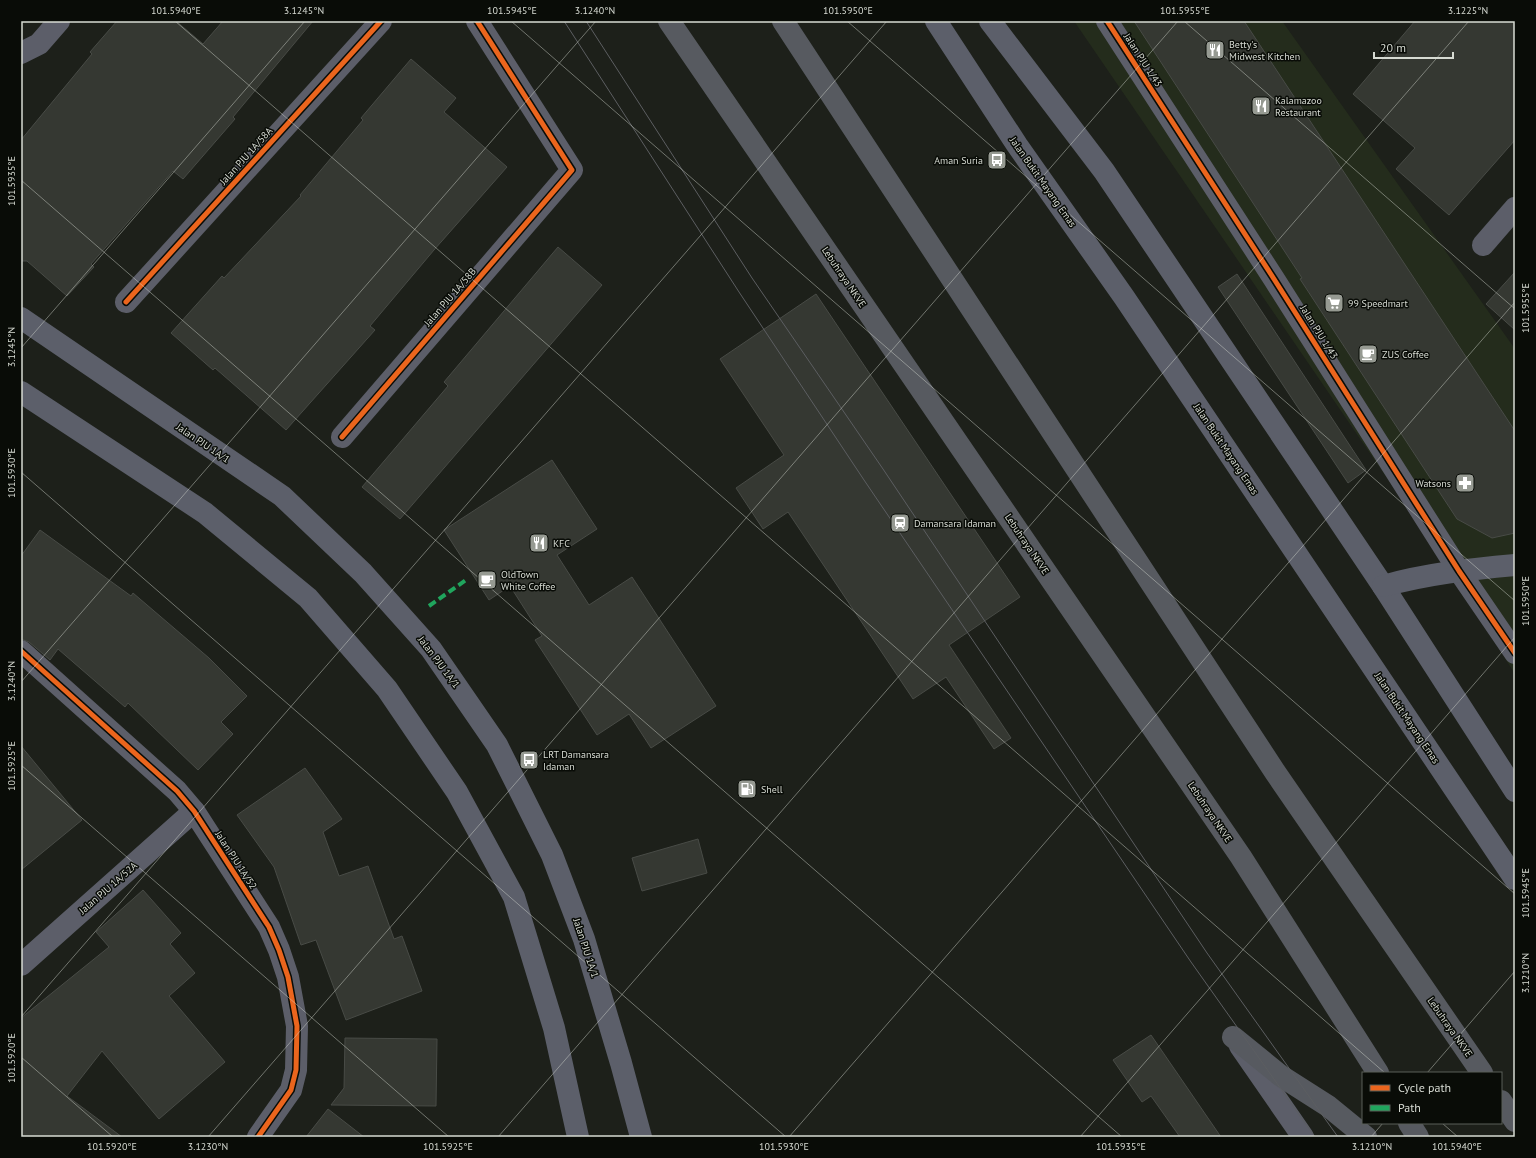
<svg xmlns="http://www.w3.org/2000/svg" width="1536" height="1158" viewBox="0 0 1536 1158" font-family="'PT Sans',sans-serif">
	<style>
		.built { fill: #242c1c }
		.building { fill: #353832; stroke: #484b46 }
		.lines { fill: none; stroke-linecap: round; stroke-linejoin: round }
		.minor { stroke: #5c5e69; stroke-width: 22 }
		.major { stroke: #5c5f6a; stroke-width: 22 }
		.highway { stroke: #575a60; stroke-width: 22 }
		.tram { stroke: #5c5e61; stroke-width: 1 }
		.quiet { stroke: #20a55d; stroke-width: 4; stroke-dasharray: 8 4; stroke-linecap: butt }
		.cycleway-casing { stroke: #090c07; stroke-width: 8 }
		.cycleway { stroke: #eb651d; stroke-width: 5 }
		.ticks { fill: none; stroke: #d7dbd3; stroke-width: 1; stroke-opacity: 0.45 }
		.labels { text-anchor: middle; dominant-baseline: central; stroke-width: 3; stroke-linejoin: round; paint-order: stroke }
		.poi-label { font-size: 10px; fill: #d7dbd3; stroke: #090c07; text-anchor: start }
		.street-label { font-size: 10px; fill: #d7dbd3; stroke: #090c07 }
		.neatline { fill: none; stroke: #d7dbd3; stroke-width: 1.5 }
		.ticks-label { font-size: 10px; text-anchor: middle; fill: #d7dbd3 }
	</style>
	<rect width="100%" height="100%" fill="#1d201a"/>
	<polygon class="built" points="1074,21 1282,21 1515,349 1515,674 1439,554"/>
	<g class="building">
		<polygon points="117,21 176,21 203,44 223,21 313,21 233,117 235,119 183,179 173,171 91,264 94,267 67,296 27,261 21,261 21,140 92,54 90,52"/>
		<polygon points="1134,21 1244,21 1515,431 1515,533 1492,538 1457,519 1300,279 1302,278"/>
		<polygon points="1415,21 1515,21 1515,140 1449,215 1396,169 1415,148 1353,94"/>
		<polygon points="411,59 456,98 444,112 507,167 434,250 370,326 375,330 286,430 215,368 213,370 171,333 222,276 224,278 301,196 300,195 363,120 361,118"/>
		<polygon points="558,247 602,285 400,519 362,487 448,386 444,382"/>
		<polygon points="1515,272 1515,330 1486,304"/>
		<polygon points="1237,274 1366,470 1348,483 1218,287"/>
		<polygon points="816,294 1020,597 949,645 1011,738 994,749 946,677 913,699 788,512 763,529 736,488 784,455 720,359"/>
		<polygon points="552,460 597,529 557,555 589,605 632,577 716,706 651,748 629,714 597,735 535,640 542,636 510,586 489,600 444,530"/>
		<polygon points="40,530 131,596 133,593 209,658 247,696 221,722 233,734 198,770 128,703 125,707 58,649 50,660 29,642 21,639 21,556"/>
		<polygon points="21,746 82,820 21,870"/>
		<polygon points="305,768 342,819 323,832 339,876 368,866 394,939 402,936 422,991 346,1020 316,940 301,945 274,867 237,815"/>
		<polygon points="698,839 707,873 642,891 632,858"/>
		<polygon points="143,890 181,933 170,944 195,973 169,996 225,1062 159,1119 102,1051 67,1096 122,1137 21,1137 21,1018 109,947 96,932"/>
		<polygon points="1151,1035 1221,1137 1180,1137 1151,1096 1142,1102 1113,1060"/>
		<polygon points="345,1038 437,1039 436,1106 331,1105 344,1088"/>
		<polygon points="328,1109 364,1137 306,1137"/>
	</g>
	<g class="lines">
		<g class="minor">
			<polyline points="1107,21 1274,279 1459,571 1515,653"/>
			<polyline points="21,53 39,44 59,21"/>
			<polyline points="1483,245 1515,208"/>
			<polyline points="126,302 381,21"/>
			<polyline points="342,437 572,170 477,21"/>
			<polyline points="21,651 177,791 194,811 269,927 279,950 288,977 297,1026 296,1070 291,1090 258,1137"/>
			<polyline points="21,965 194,811"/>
			<polyline points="1240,1046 1303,1137"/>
		</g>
		<g class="major">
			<polyline points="936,21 1017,145 1124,297 1515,879"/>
			<polyline points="990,21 1104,171 1383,586 1515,791"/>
			<polyline points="21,318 282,496 363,573 431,649 497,745 552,855 584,939 621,1063 641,1137"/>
			<polyline points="21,392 205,513 308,598 387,689 457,792 514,897 554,1028 578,1137"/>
			<path d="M 1383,586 C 1426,574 1470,569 1515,565"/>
		</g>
		<g class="highway">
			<polyline points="669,21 1241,857 1378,1073"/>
			<polyline points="783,21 1275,772 1482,1073"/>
			<polyline points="1233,1037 1281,1076 1328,1106 1366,1137"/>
			<polyline points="1501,1101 1515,1121"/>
			<polyline points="1409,1123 1418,1137"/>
		</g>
		<g class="tram">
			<polyline points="564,21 739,292 864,480 1191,962 1315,1137"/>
			<polyline points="586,21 752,278 883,469 1207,953 1338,1137"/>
		</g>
		<polyline class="quiet" points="429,606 466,580"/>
		<g class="cycleway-casing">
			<g id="cycleway">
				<polyline points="1107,21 1274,279 1459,571 1515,653"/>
				<polyline points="126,302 381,21"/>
				<polyline points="342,437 572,170 477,21"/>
				<polyline points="21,651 177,791 194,811 269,927 279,950 288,977 297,1026 296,1070 291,1090 258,1137"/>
			</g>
		</g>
		<use href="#cycleway" class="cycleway"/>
	</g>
	<path class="ticks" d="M 175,21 L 1385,1073M 511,21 L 1515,894M 847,21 L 1515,601M 1184,21 L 1515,309M 21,180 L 1122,1137M 21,348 L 305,21M 21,472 L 786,1137M 21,682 L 596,21M 21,765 L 449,1137M 21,1017 L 887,21M 21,1057 L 113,1137M 1427,1073 L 1515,971M 1442,1123 L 1458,1137M 208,1137 L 1178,21M 498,1137 L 1469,21M 789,1137 L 1515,302M 1080,1137 L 1515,637M 1371,1137 L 1383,1123"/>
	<defs>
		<g id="restaurant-square" transform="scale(1)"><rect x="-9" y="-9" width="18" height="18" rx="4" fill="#969a92" stroke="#090c07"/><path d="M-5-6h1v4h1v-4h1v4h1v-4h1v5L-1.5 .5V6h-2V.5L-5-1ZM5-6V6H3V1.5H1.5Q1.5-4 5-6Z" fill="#fff"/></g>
		<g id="bus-square" transform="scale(1)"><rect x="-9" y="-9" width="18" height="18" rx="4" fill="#969a92" stroke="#090c07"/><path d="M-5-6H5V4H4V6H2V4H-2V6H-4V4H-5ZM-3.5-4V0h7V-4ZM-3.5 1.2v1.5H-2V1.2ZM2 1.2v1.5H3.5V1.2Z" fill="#fff"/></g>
		<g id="supermarket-square" transform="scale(1)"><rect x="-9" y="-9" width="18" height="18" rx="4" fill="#969a92" stroke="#090c07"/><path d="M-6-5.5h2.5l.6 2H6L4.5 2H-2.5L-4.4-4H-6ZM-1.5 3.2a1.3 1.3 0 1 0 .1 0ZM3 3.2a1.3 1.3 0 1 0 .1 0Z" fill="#fff"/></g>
		<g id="cafe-square" transform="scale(1)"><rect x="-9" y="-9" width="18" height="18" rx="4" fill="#969a92" stroke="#090c07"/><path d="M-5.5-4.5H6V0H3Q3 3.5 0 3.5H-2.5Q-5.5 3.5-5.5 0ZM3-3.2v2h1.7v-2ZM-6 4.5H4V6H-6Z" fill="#fff"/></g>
		<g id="pharmacy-square" transform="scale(1)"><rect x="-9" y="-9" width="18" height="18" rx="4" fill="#969a92" stroke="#090c07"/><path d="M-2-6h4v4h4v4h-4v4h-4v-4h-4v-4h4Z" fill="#fff"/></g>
		<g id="station-square" transform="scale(1)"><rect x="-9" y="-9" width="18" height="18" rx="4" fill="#969a92" stroke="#090c07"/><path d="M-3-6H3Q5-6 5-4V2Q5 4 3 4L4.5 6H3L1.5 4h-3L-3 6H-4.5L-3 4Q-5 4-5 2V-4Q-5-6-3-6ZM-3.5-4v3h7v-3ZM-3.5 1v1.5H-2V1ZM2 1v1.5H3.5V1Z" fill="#fff"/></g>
		<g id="fuel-square" transform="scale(1)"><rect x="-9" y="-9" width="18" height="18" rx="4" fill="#969a92" stroke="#090c07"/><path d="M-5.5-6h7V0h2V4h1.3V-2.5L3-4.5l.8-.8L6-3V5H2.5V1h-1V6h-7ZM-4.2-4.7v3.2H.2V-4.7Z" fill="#fff"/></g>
	</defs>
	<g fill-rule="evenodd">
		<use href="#restaurant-square" x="1215" y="50"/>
		<use href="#restaurant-square" x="1261" y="106"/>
		<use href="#bus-square" x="997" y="160"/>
		<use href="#supermarket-square" x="1334" y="303"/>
		<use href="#cafe-square" x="1368" y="354"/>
		<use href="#pharmacy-square" x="1465" y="483"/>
		<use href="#station-square" x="900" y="523"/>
		<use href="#restaurant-square" x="539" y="543"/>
		<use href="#cafe-square" x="487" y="580"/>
		<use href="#bus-square" x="529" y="760"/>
		<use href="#fuel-square" x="747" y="789"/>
	</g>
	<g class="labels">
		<g class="poi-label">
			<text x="1229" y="44">Betty's<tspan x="1229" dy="12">Midwest Kitchen</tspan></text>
			<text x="1275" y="100">Kalamazoo<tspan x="1275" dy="12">Restaurant</tspan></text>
			<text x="983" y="160" text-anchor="end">Aman Suria</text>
			<text x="1348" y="303">99 Speedmart</text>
			<text x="1382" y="354">ZUS Coffee</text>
			<text x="1451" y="483" text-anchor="end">Watsons</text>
			<text x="914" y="523">Damansara Idaman</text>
			<text x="553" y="543">KFC</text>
			<text x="501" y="574">OldTown<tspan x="501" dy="12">White Coffee</tspan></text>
			<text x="543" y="754">LRT Damansara<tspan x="543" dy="12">Idaman</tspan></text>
			<text x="761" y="789">Shell</text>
		</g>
		<g class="street-label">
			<text transform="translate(1143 60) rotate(57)">Jalan PJU 1/43</text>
			<text transform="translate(246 156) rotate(-48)">Jalan PJU 1A/58A</text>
			<text transform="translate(1043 182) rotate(55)">Jalan Bukit Mayang Emas</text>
			<text transform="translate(844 277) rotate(56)">Lebuhraya NKVE</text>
			<text transform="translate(450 297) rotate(-49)">Jalan PJU 1A/58B</text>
			<text transform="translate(1319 332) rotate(58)">Jalan PJU 1/43</text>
			<text transform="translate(203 443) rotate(34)">Jalan PJU 1A/1</text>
			<text transform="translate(1226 449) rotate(56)">Jalan Bukit Mayang Emas</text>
			<text transform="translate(1027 544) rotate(56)">Lebuhraya NKVE</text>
			<text transform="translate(439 662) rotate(53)">Jalan PJU 1A/1</text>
			<text transform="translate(1407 718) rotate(56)">Jalan Bukit Mayang Emas</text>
			<text transform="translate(1210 812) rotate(56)">Lebuhraya NKVE</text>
			<text transform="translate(236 860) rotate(57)">Jalan PJU 1A/52</text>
			<text transform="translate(108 888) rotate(-41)">Jalan PJU 1A/52A</text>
			<text transform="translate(586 948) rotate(72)">Jalan PJU 1A/1</text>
			<text transform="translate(1450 1027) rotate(55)">Lebuhraya NKVE</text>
		</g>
	</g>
	<rect width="1536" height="1158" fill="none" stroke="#090c07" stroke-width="44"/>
	<rect x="1362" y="1072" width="140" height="52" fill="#090c07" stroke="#5b5f59"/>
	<rect x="1370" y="1085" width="20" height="6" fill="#eb651d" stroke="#5b5f59"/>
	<text x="1398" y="1092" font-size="12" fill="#d7dbd3">Cycle path</text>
	<rect x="1370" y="1105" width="20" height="6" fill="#20a55d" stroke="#5b5f59"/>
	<text x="1398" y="1112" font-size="12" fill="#d7dbd3">Path</text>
	<path d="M1374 52v6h79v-6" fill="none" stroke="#d7dbd3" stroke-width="2"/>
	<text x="1380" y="52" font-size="12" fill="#d7dbd3" stroke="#090c07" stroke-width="3" paint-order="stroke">20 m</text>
	<rect x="22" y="22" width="1492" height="1114" class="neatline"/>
	<g class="ticks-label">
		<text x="176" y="14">101.5940°E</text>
		<text x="304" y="14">3.1245°N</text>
		<text x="512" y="14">101.5945°E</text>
		<text x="595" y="14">3.1240°N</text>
		<text x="848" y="14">101.5950°E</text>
		<text x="1185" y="14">101.5955°E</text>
		<text x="1468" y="14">3.1225°N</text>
		<text transform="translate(11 181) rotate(-90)" y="4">101.5935°E</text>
		<text transform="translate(1525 308) rotate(-90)" y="4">101.5955°E</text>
		<text transform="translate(11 347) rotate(-90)" y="4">3.1245°N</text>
		<text transform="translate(11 473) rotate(-90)" y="4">101.5930°E</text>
		<text transform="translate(1525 601) rotate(-90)" y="4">101.5950°E</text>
		<text transform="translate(11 681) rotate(-90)" y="4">3.1240°N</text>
		<text transform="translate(11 766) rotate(-90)" y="4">101.5925°E</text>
		<text transform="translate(1525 893) rotate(-90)" y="4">101.5945°E</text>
		<text transform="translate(1525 973) rotate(-90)" y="4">3.1210°N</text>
		<text transform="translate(11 1058) rotate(-90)" y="4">101.5920°E</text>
		<text x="112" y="1150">101.5920°E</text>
		<text x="208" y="1150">3.1230°N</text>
		<text x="448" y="1150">101.5925°E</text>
		<text x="784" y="1150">101.5930°E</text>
		<text x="1121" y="1150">101.5935°E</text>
		<text x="1372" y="1150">3.1210°N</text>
		<text x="1457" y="1150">101.5940°E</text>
	</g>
</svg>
